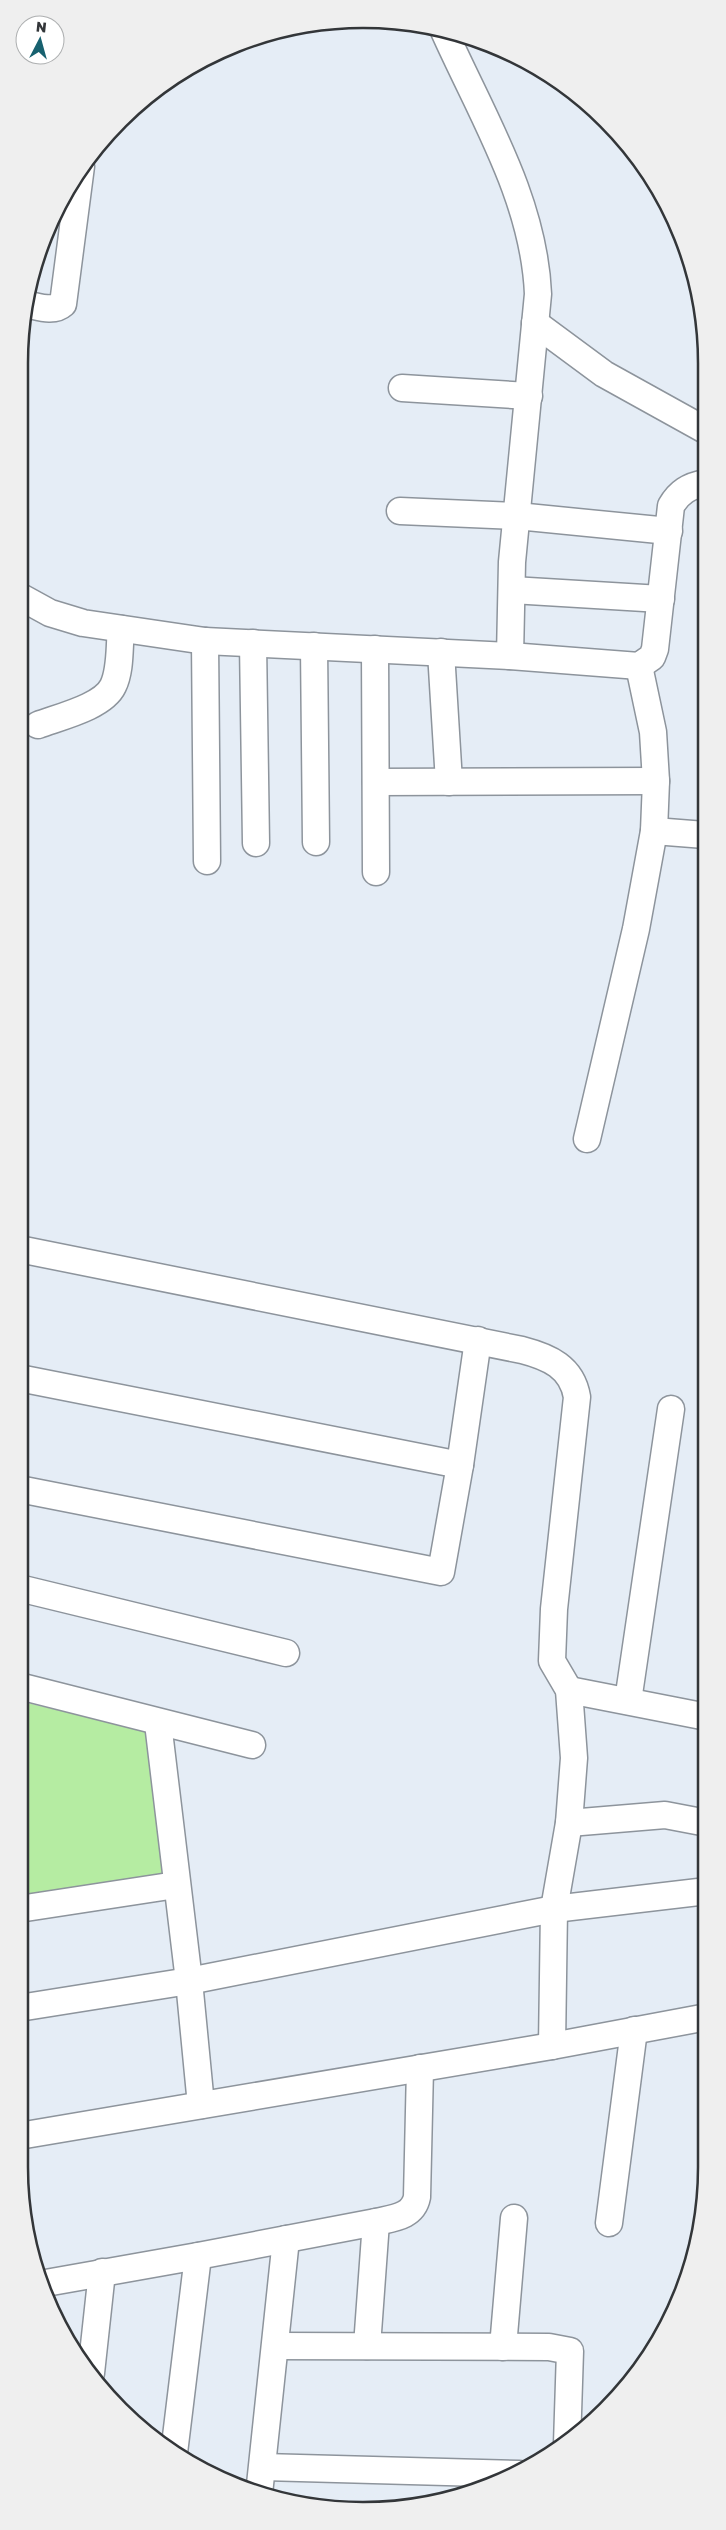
<svg xmlns="http://www.w3.org/2000/svg" width="726" height="2530" viewBox="0 0 726 2530" font-family="'Golos Text',sans-serif">
	<style>
		.green { fill: #b5eca2 }
		.lines { fill: none; stroke-linecap: round; stroke-linejoin: round }
		.minor-casing { stroke: #8d949c; stroke-width: 29 }
		.minor { stroke: #fff; stroke-width: 26 }
		.rim { fill: none; stroke: #333639; stroke-width: 2.5 }
	</style>
	<rect width="100%" height="100%" fill="#e5edf6"/>
	<polygon class="green" points="19,1701 150,1732 166,1877 19,1900"/>
	<g class="lines">
		<g class="minor-casing">
			<g id="minor">
				<path d="M 444,31 C 482,116 534,199 538,294 L 512,562 L 510,656"/>
				<path d="M 25,304 C 37,306 53,313 63,304 L 81,166"/>
				<polyline points="535,323 604,374 705,430"/>
				<polyline points="402,388 529,396"/>
				<polyline points="400,511 517,516 669,531"/>
				<polyline points="512,590 661,599"/>
				<path d="M 19,596 L 50,613 L 83,623 L 205,641 L 510,656 L 639,666 L 652,657 L 655,649 L 671,506 C 679,492 689,486 705,483"/>
				<polyline points="205,641 207,861"/>
				<polyline points="253,643 256,843"/>
				<polyline points="314,646 316,842"/>
				<polyline points="375,649 376,872"/>
				<polyline points="441,652 449,782"/>
				<path d="M 38,725 C 59,717 103,707 113,686 C 121,670 119,647 121,629"/>
				<polyline points="376,782 656,781"/>
				<polyline points="654,831 705,835"/>
				<polyline points="587,1139 636,929 654,831 656,781 653,732 639,666"/>
				<path d="M 19,1249 L 522,1350 C 549,1357 572,1367 577,1397 L 554,1609 L 552,1661 L 569,1690 L 574,1758 L 569,1823 L 554,1909 L 552,2046"/>
				<polyline points="19,1378 460,1465"/>
				<polyline points="19,1489 441,1572 460,1465 478,1340"/>
				<polyline points="19,1588 286,1653"/>
				<polyline points="19,1686 252,1745"/>
				<polyline points="569,1690 707,1717"/>
				<polyline points="628,1701 671,1409"/>
				<polyline points="158,1723 189,1981 201,2105"/>
				<polyline points="569,1823 665,1815 707,1823"/>
				<polyline points="19,1909 176,1885"/>
				<polyline points="19,2008 189,1981 554,1909 707,1891"/>
				<polyline points="19,2136 552,2046 707,2017"/>
				<polyline points="609,2223 634,2030"/>
				<path d="M 40,2284 L 198,2256 L 376,2222 C 393,2218 413,2217 417,2197 L 420,2068"/>
				<polyline points="276,2346 549,2347 570,2351 567,2444"/>
				<polyline points="367,2346 376,2222"/>
				<polyline points="503,2347 514,2218"/>
				<polyline points="91,2373 102,2272"/>
				<polyline points="174,2453 198,2256"/>
				<polyline points="263,2467 519,2474"/>
				<polyline points="259,2494 286,2239"/>
			</g>
		</g>
		<use href="#minor" class="minor"/>
	</g>
	<path d="M0 0H726V2530H0ZM363 28H363A335 335 0 0 1 698 363V2167A335 335 0 0 1 363 2502H363A335 335 0 0 1 28 2167V363A335 335 0 0 1 363 28Z" fill="#efefef" fill-rule="evenodd"/>
	<path class="rim" d="M363 28H363A335 335 0 0 1 698 363V2167A335 335 0 0 1 363 2502H363A335 335 0 0 1 28 2167V363A335 335 0 0 1 363 28Z"/>
	<g transform="translate(40 40) rotate(6)"><circle r="24" fill="#ffffff" stroke="#adafb0"/>
	<path d="M0-4L9 19L0 12L-9 19Z" fill="#17616f"/>
	<text y="-8" font-size="14" font-weight="bold" text-anchor="middle" fill="#333639">N</text>
	</g>
</svg>
